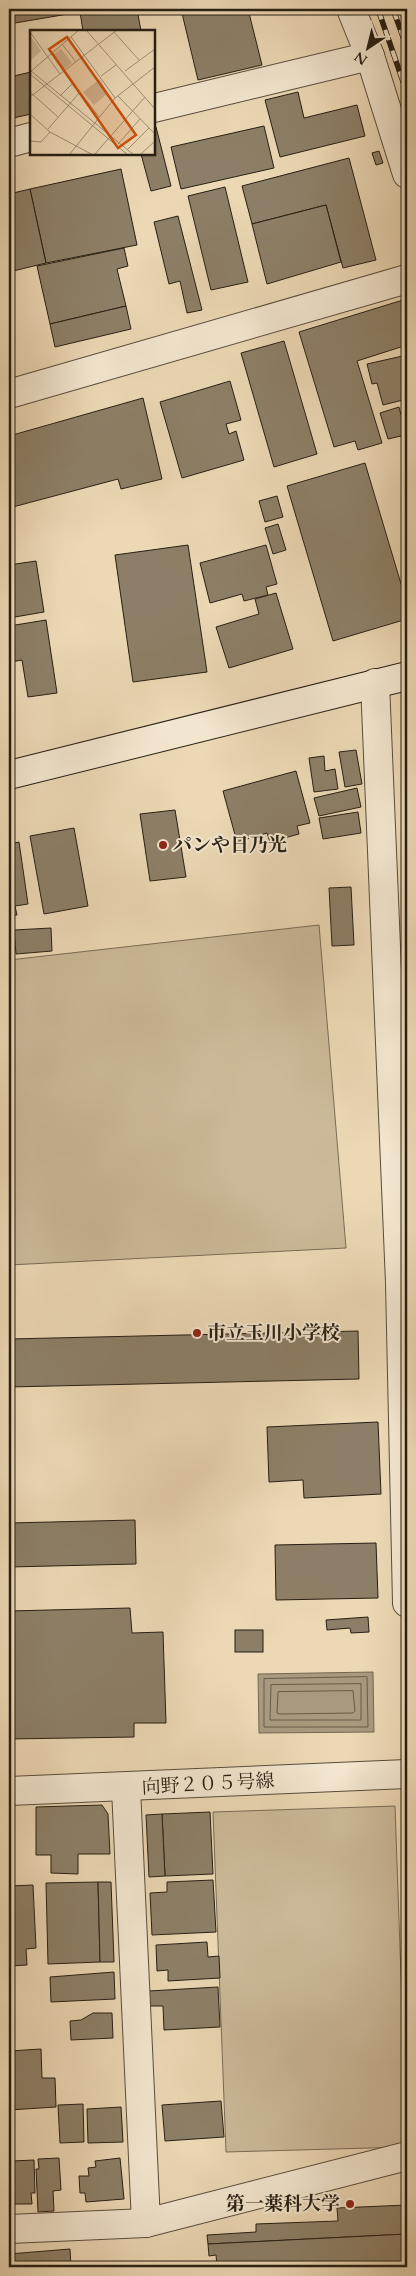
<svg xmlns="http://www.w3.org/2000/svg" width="416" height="2276" viewBox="0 0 416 2276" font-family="Cardo,'Noto Serif JP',serif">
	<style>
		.green { fill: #cbb999; stroke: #796c56 }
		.water { fill: #a9997e; stroke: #756853 }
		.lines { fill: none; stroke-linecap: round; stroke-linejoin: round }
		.shore { stroke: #685c48; stroke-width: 1 }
		.building { fill: #8d7f67; stroke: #271f13 }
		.street-casing { stroke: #584d3c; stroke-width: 30 }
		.secondary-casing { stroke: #271f13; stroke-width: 30 }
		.street { stroke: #f3e6cf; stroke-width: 28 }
		.secondary { stroke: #f3e6cf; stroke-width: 28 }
		.rail-casing { stroke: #271f13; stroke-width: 5.5 }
		.rail { stroke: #f3e6cf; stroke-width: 4; stroke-dasharray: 11; stroke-linecap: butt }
		.poi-dot { fill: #8f2418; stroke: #f3e6cf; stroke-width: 2 }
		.labels { text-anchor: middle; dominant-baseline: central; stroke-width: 4; stroke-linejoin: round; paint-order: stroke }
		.poi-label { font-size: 19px; font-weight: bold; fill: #271f13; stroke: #f3e6cf; text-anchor: start }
		.street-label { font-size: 19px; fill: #271f13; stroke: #f3e6cf }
		.inset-road { fill: none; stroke: #9d8e74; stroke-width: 1 }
		.view { fill: #cb500d; fill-opacity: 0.15; stroke: #cb500d; stroke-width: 2.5 }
		.inset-edge { fill: none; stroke: #271f13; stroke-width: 2.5 }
	</style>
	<rect width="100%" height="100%" fill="#ecd8b5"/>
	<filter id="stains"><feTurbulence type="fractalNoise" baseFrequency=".004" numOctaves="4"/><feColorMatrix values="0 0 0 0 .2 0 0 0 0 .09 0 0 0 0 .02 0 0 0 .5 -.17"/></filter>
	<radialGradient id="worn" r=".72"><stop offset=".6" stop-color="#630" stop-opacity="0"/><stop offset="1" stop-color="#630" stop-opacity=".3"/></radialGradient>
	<g class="green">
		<polygon points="319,925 346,1248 9,1265 9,960"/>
		<polygon points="395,1806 407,2147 226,2152 213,1812"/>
	</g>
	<polygon class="water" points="373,1672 374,1732 259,1733 258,1674"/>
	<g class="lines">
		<g class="shore">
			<polygon points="367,1677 368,1727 264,1727 264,1679"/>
			<polygon points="361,1684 361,1720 270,1720 271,1685"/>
			<polygon points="353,1691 355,1711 353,1713 280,1714 277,1713 278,1692"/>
		</g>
	</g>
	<g class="building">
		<polygon points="9,9 137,9 141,31 83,31 80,12 9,24"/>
		<polygon points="181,9 248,9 262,65 198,80"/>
		<polygon points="31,72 31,114 9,119 9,77"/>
		<polygon points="298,92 304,118 357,105 365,136 280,157 265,100"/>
		<polygon points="264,126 274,168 181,189 171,147"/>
		<polygon points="156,127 171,186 151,191 141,154 154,154 154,128"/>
		<polygon points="379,151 383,163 376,165 372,153"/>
		<polygon points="349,158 376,260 343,268 326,205 252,224 242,186"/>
		<polygon points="121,169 137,245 46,263 30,189"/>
		<polygon points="225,187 248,282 211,290 188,196"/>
		<polygon points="30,189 46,263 9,272 9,194"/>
		<polygon points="326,205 341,262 267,284 252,224"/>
		<polygon points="178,216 202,310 187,313 180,281 169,284 154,222"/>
		<polygon points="124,248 128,266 117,269 126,306 50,324 37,266"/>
		<polygon points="403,300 407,315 407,345 357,361 382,443 358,450 355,441 334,447 299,332"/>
		<polygon points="126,306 131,329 55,347 50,324"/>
		<polygon points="284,341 317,454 274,467 241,353"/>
		<polygon points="407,355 407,399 383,405 377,383 372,384 367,364"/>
		<polygon points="230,381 241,420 226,424 229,434 236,431 244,460 182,478 160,402"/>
		<polygon points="143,398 162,479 121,489 118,479 9,508 9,436"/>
		<polygon points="399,407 401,415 407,413 407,440 403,441 401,436 388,439 380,413"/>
		<polygon points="365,463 407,604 407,619 333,641 287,486"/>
		<polygon points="277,496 283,517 265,522 259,501"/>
		<polygon points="278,524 286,550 273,554 265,528"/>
		<polygon points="188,545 207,672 133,682 115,555"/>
		<polygon points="266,545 277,584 266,587 268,595 244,601 242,594 210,603 200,563"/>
		<polygon points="36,561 44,612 9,618 9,565"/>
		<polygon points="276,593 293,649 229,668 216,627 259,614 255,599"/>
		<polygon points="46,620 57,693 28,697 22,660 11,662 9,626"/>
		<polygon points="356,750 362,784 345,787 339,752"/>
		<polygon points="324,756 325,771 335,769 338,789 314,792 309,758"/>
		<polygon points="296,771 310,823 297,826 299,834 270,842 267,833 237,842 223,791"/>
		<polygon points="357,788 361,807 319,816 314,798"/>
		<polygon points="175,810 186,877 150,881 140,814"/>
		<polygon points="358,812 361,833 323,839 319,818"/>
		<polygon points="74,828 88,906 44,914 30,836"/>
		<polygon points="19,842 28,904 15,906 17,915 9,916 9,844"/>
		<polygon points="351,887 354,945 332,946 329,888"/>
		<polygon points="51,928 52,951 16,954 14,930"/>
		<polygon points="358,1331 359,1379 9,1387 9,1339"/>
		<polygon points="378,1422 381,1494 304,1498 303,1480 269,1482 267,1427"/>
		<polygon points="135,1520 136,1564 9,1567 9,1523"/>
		<polygon points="376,1543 378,1598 276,1600 275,1545"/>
		<polygon points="130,1608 132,1633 163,1632 166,1723 134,1723 134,1737 9,1739 9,1611"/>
		<polygon points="368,1617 369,1632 351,1633 350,1628 327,1630 326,1620"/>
		<rect x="235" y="1630" width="28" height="22"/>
		<polygon points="102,1805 108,1814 110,1854 78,1854 78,1874 51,1873 51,1855 36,1855 36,1807"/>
		<polygon points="210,1812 213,1874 165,1876 162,1814"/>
		<polygon points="162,1814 165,1876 149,1877 146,1815"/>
		<polygon points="213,1880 216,1932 152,1935 150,1893 167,1892 167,1882"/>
		<polygon points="98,1882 100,1962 48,1964 46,1883"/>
		<polygon points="98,1882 111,1882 114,1962 100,1962"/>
		<polygon points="33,1885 36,1948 26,1949 27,1965 9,1966 9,1886"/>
		<polygon points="207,1942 208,1957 219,1956 220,1978 168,1981 168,1970 157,1971 156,1945"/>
		<polygon points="114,1972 115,1999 51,2002 50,1977"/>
		<polygon points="218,1987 220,2027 164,2030 163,2006 150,2006 149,1991"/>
		<polygon points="93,2013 112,2013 113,2038 71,2040 70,2021 81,2020"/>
		<polygon points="41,2049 42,2078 55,2078 56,2107 9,2110 9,2051"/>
		<polygon points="221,2101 224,2137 165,2141 162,2105"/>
		<polygon points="83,2104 84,2142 60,2143 58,2105"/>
		<polygon points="121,2107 123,2142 88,2143 87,2109"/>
		<polygon points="59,2158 61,2190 53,2191 54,2211 38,2212 36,2169 39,2169 38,2159"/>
		<polygon points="120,2158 124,2199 86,2202 85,2193 80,2193 79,2176 89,2176 88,2168 96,2167 95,2161"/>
		<polygon points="9,2160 12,2210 9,2211"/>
		<polygon points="34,2160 35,2193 31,2193 32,2204 14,2204 12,2161"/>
		<polygon points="407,2205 407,2234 208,2244 207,2235 256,2232 256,2224 338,2221 337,2208"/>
		<polygon points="407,2234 407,2267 217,2267 216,2255 209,2256 208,2244"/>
		<polygon points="70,2249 71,2267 9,2267 9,2254"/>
		<polygon points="212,2262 213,2267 150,2267"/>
	</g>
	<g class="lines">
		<g class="street-casing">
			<g id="street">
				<polyline points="351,9 370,56 407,174"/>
				<polyline points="154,108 370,56"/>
				<polyline points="9,143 31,137"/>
				<polyline points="9,394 407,279"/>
				<polyline points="375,683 400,1283 407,1603"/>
				<polyline points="126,1788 146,2223"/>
				<polyline points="9,1791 407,1774"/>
				<polyline points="9,2229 146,2223 407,2156"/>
			</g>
		</g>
		<g class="secondary-casing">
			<polyline id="secondary" points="9,775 407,676"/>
		</g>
		<use href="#street" class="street"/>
		<use href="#secondary" class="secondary"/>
		<g class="rail-casing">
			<g id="rail">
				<polyline points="378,9 407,93"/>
				<polyline points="393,9 407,48"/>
			</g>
		</g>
		<use href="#rail" class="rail"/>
	</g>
	<g class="poi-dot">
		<circle cx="163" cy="845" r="5"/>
		<circle cx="197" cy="1333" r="5"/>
		<circle cx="350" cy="2204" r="5"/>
	</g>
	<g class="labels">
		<g class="poi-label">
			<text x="173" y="845">パンや日乃光</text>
			<text x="207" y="1333">市立玉川小学校</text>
			<text x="340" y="2204" text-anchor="end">第一薬科大学</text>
		</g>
		<g class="street-label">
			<text transform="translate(208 1784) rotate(-3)">向野２０５号線</text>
		</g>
	</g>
	<g transform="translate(30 30)">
		<rect width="125" height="125" fill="#ecd8b5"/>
		<path d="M 0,5 L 11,21 L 0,31 ZM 31,19 L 42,33 L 34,39 L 23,25 ZM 70,49 L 78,63 L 64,75 L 53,62 Z" fill="#cbb999"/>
		<path class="inset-road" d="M 56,0 L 125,79M 0,2 L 30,44M 84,2 L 109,30M 41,7 L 85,68M 32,14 L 46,32M 1,41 L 104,125M 34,41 L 69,87M 95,41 L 125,19M 0,42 L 49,0M 0,44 L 98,125M 71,46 L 86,35M 0,62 L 28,87M 30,66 L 43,53M 88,66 L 125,104M 0,67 L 87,0M 0,84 L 20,102 L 63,125M 18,99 L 50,62M 0,111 L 11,112 L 20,102M 88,114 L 110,89M 97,120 L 119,98M 39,125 L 85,68 L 125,37M 64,125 L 115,67M 110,125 L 125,111"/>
		<path class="view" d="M 37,7 L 106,105 L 88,118 L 19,19 Z"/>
		<rect width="125" height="125" class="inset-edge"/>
	</g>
	<rect width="416" height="2276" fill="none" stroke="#ecd8b5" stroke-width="30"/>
	<rect x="10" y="10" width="396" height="2256" fill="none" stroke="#271f13" stroke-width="2.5"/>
	<rect x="15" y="15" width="386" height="2246" fill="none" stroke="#271f13"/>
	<g transform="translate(368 48) rotate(215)" stroke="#f3e6cf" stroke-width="4" paint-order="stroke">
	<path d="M0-4L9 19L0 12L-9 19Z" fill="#271f13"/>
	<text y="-8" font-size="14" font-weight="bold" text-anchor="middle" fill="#271f13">N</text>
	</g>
	<rect width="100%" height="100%" filter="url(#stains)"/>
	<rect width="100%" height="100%" fill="url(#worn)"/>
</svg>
